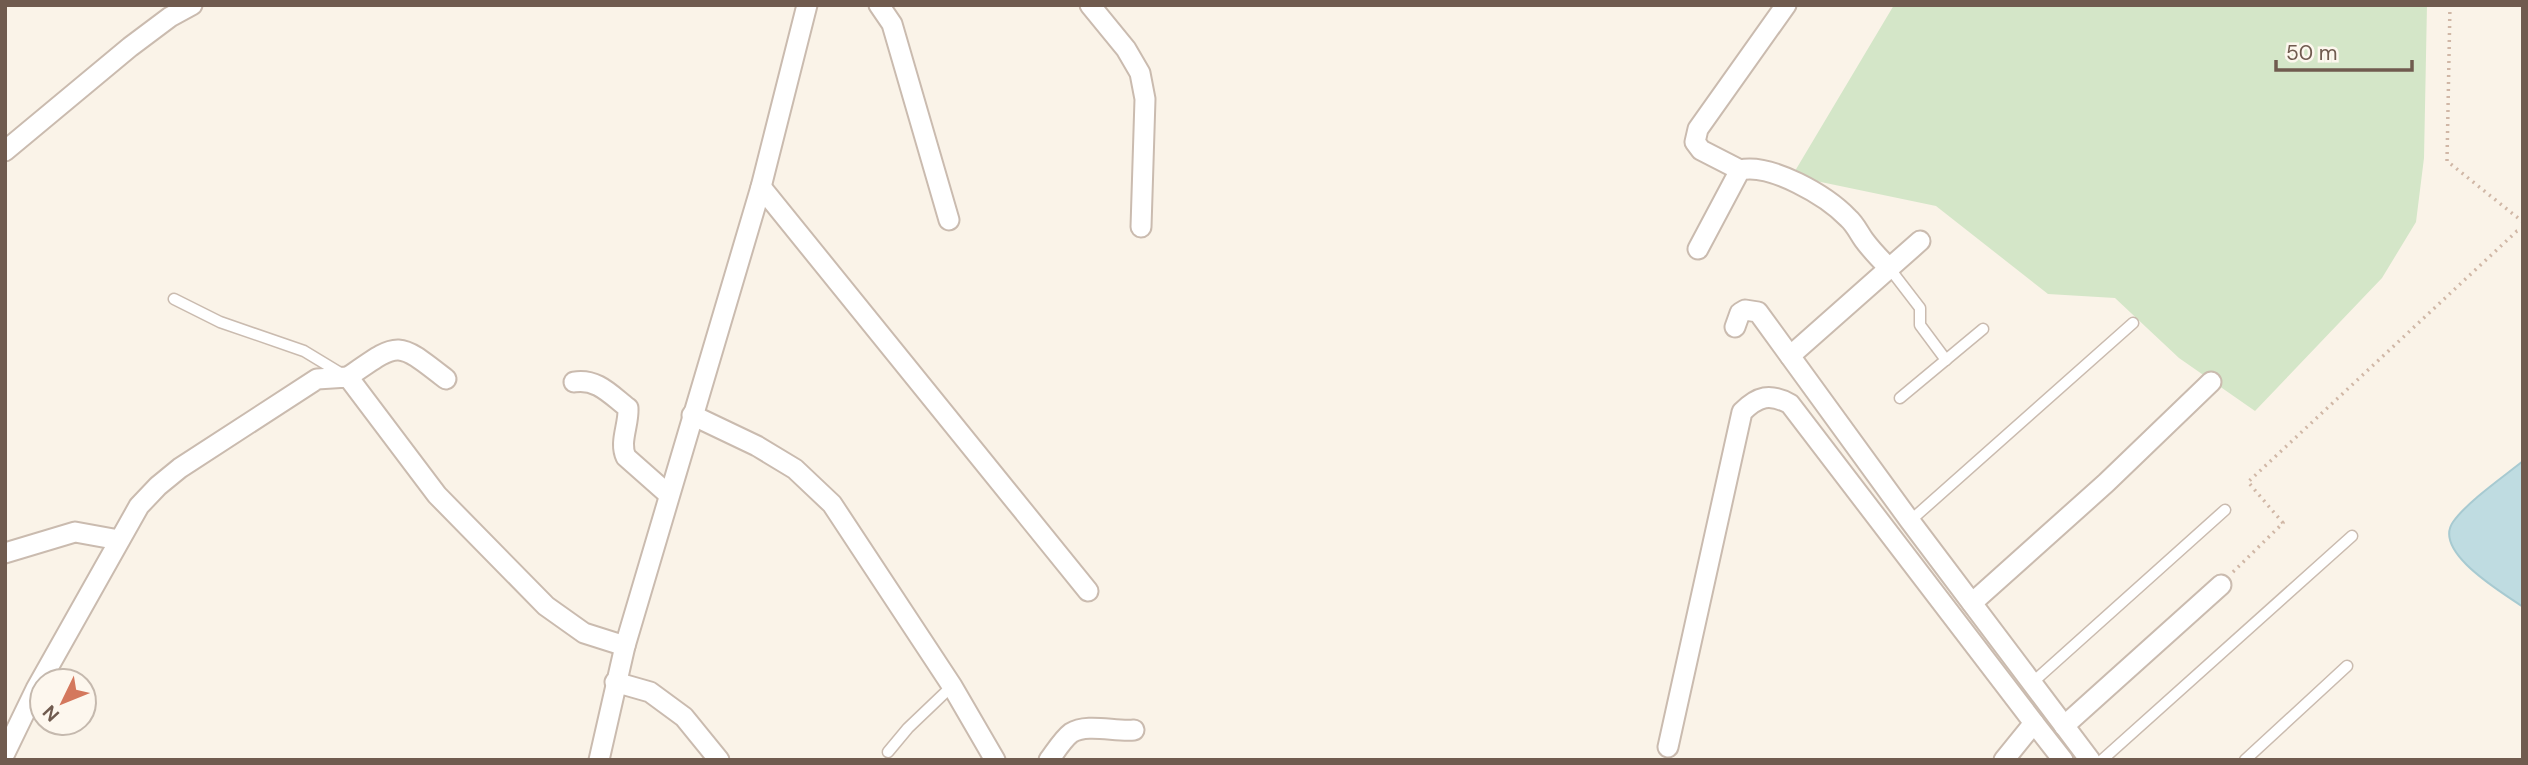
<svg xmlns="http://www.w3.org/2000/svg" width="2528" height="765" viewBox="0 0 2528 765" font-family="'DM Sans',sans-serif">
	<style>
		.green { fill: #d4e6c8 }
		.water { fill: #bfdce1; stroke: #a7cad1; stroke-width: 2 }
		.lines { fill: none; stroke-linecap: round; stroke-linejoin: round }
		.lane-casing { stroke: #cabbaf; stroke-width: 13 }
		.street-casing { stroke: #cabbaf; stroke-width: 23 }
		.path { stroke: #d0b7a6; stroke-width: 3.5; stroke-dasharray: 2 5; stroke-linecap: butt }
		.lane { stroke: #fff; stroke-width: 10 }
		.street { stroke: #fff; stroke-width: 19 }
	</style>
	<rect width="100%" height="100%" fill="#faf3e8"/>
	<polygon class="green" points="1894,5 2427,5 2424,158 2416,222 2382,278 2255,411 2179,358 2115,298 2048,294 1936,206 1792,176"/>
	<path class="water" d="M 2523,461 L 2523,607 C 2503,593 2432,552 2453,522 C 2467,502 2503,477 2523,461 Z"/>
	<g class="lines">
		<g class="lane-casing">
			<g id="lane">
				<polyline points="1890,269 1920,308 1920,325 1946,360"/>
				<polyline points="174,299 220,322 304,351 342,374"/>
				<polyline points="1900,398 1983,329"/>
				<polyline points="1910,521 2133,323"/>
				<polyline points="2032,683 2225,510"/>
				<polyline points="888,752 908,728 952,686"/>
				<polyline points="2102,760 2352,536"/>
				<polyline points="2245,760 2347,666"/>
			</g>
		</g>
		<g class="street-casing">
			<g id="street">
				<polyline points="879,5 892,24 949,220"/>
				<polyline points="1090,5 1126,49 1140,73 1145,99 1141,227"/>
				<polyline points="5,151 130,47 170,17 192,5"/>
				<polyline points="1740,170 1701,150 1695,142 1698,129 1786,5"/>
				<polyline points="761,187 1088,591"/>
				<path d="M 1698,249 L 1740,170 C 1771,163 1827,196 1848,218 C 1855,224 1859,233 1864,240 C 1872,251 1881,260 1890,269"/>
				<polyline points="1735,327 1740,313 1745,310 1758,312 1910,521 2090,760"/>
				<polyline points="1790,356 1920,241"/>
				<path d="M 348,377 C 400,341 396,340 446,379"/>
				<path d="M 574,382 C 597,378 611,395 628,408 C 629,425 619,442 626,457 L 669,495"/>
				<polyline points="692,415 757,446 795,469 832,504 952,686 995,760"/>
				<polyline points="5,553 75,532 119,540"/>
				<polyline points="1972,603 2106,483 2211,382"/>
				<polyline points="615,682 650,692 684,717 719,760"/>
				<polyline points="2034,723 2063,760"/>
				<polyline points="2064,726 2221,585"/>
				<path d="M 1668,747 L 1742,412 C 1758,396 1770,393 1790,404 L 2034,723 L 2004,760"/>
				<polyline points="5,753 36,689 139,506 158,486 180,468 317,379 348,377 437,495 546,606 584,633 625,646"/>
				<polyline points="599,760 625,646 761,187 807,5"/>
				<path d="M 1049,760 C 1055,752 1063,739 1071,733 C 1087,723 1115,732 1134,730"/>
			</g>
		</g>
		<g class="path">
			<polyline points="2450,5 2447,161 2523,222"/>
			<polyline points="2233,572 2283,523 2248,482 2517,231 2523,229"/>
		</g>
		<use href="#lane" class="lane"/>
		<use href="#street" class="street"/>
	</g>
	<rect width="2528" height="765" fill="none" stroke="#705b4f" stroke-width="14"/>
	<g transform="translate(63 702) rotate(227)"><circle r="33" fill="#fdf7ee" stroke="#c5b9ae" stroke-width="2"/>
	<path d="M0-5L12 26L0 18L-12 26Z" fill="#d4785d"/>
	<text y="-10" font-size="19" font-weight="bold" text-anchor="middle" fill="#705b4f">N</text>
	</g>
	<path d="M2276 60v10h136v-10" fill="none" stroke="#705b4f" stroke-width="3.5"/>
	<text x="2286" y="60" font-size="21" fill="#705b4f" stroke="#fdf7ee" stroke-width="5" paint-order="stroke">50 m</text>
</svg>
